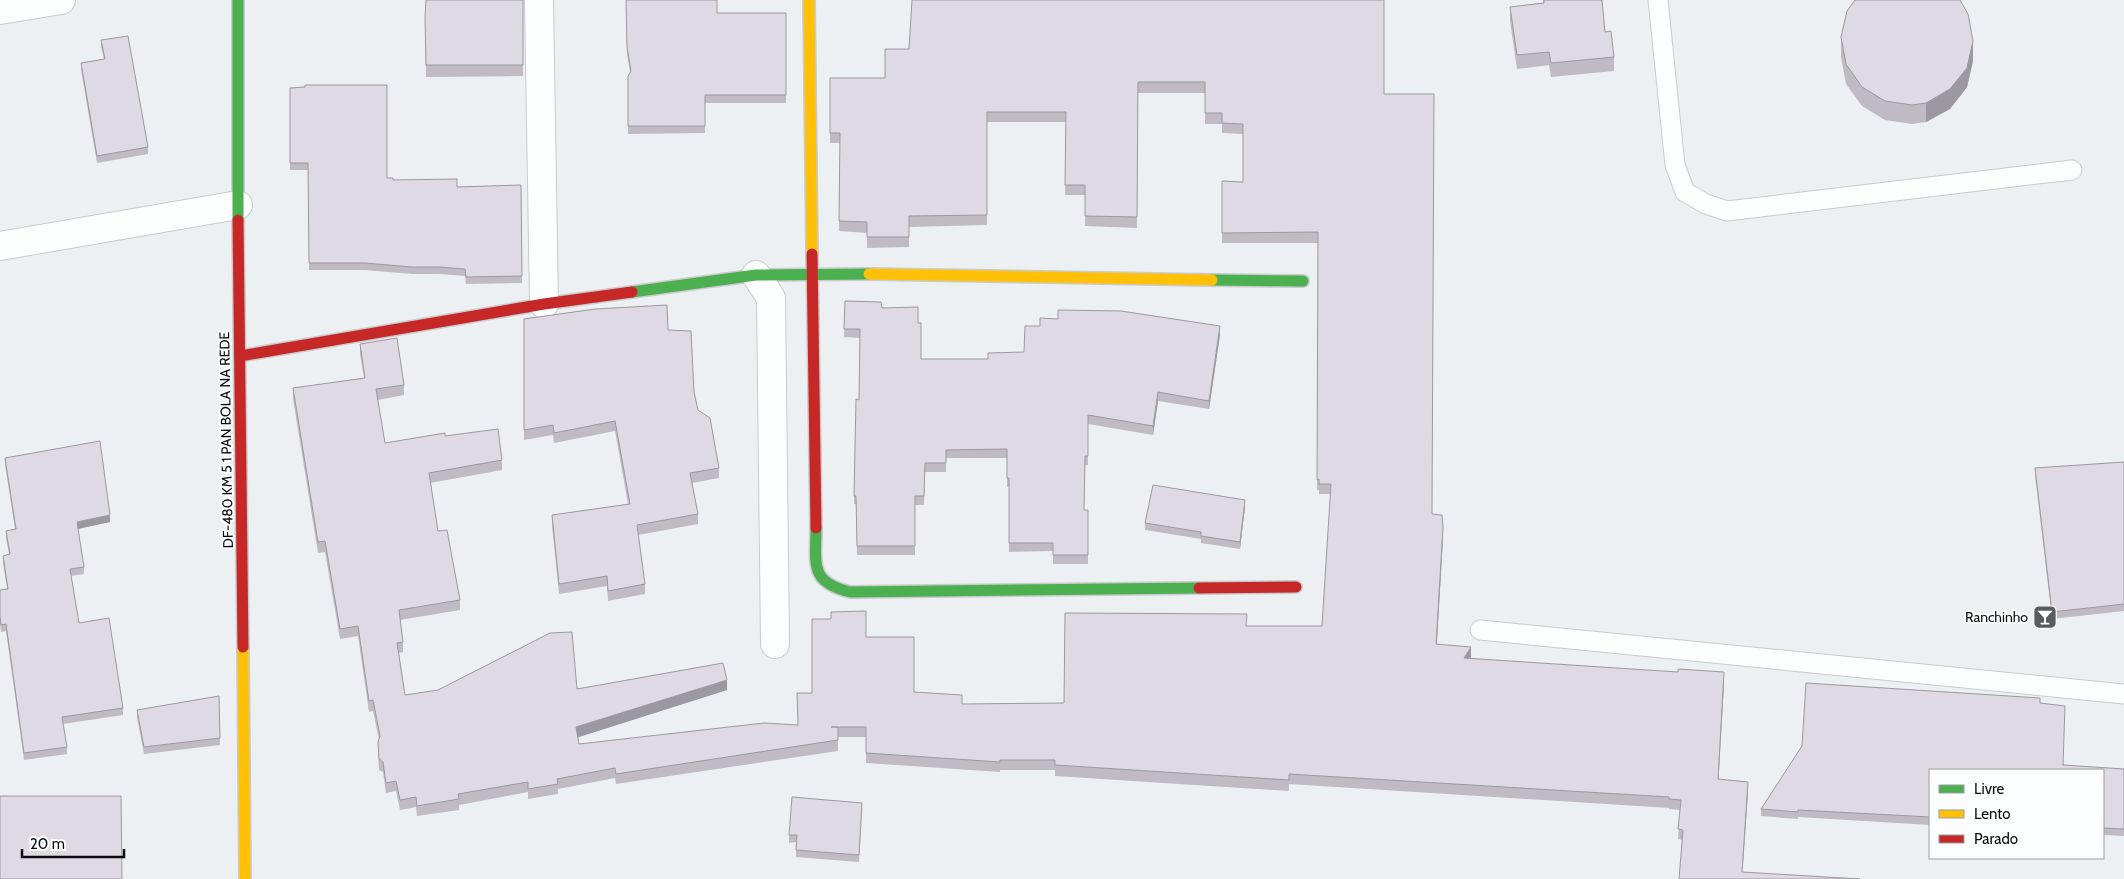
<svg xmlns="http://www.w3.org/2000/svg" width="2124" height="879" viewBox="0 0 2124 879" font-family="Cabin,sans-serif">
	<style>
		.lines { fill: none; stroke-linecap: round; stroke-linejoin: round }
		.lane-casing { stroke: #c9cbcd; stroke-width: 21 }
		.street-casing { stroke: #c9cbcd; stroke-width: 30 }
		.fast-casing { stroke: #c9cbcd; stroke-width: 14 }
		.slow-casing { stroke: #c9cbcd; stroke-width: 14 }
		.jam-casing { stroke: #c9cbcd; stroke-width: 14 }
		.lane { stroke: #fcfdfd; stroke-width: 19 }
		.street { stroke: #fcfdfd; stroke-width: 28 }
		.fast { stroke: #4caf50; stroke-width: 11 }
		.slow { stroke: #ffc107; stroke-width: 11 }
		.jam { stroke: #c62828; stroke-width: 11 }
		.wall { fill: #c0bbc3 }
		.shaded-wall { fill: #9c989f }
		.building { fill: #dfd9e3; stroke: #9c989f }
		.labels { text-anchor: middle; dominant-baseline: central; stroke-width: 4; stroke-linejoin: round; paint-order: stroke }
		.street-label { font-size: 14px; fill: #0a0c0d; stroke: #fbfdff }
		.poi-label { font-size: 14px; fill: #0a0c0d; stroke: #fbfdff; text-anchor: end }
	</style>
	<rect width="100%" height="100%" fill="#edf0f2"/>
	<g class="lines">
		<g class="lane-casing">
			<g id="lane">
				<polyline points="1658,0 1675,165 1685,192 1706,204 1727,211 2072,170"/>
				<polyline points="1480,630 2124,694"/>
			</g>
		</g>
		<g class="street-casing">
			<g id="street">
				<polyline points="539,2 544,304"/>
				<polyline points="0,10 61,0"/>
				<polyline points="0,246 238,205"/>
				<polyline points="756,275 771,298 775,644"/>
			</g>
		</g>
		<g class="fast-casing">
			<g id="fast">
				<polyline points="238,0 238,220"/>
				<polyline points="1212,280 1303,281"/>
				<polyline points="632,292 756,275 869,274"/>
				<path d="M 816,528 C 816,564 809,582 850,592 L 1199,588"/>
			</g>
		</g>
		<g class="slow-casing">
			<g id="slow">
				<polyline points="809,0 812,254"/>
				<polyline points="869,274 1212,280"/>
				<polyline points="243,647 245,879"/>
			</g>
		</g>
		<g class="jam-casing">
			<g id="jam">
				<polyline points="238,220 243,647"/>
				<polyline points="812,254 816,528"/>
				<polyline points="240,356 544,304 632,292"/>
				<polyline points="1199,588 1296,587"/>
			</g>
		</g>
		<use href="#lane" class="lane"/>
		<use href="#street" class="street"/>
		<use href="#fast" class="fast"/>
		<use href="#slow" class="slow"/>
		<use href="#jam" class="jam"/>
	</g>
	<g class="wall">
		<polygon points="523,0 523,76 426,77 425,18"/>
		<polygon points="626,0 717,13 786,13 786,103 705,103 705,133 628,134 628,76 630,72 627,54"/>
		<polygon points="1543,0 1602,0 1605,32 1614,57 1614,71 1551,77 1549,65 1517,69 1510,21 1510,7 1543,3"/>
		<polygon points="1841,37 1973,61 1967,87 1950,109 1926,122 1912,124 1885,120 1862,106 1846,84 1841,57"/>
		<polygon points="101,40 148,147 148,154 97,163 81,70 81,63 104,59 101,47"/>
		<polygon points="885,49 1384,94 1432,514 1443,538 1437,644 1471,657 1470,658 1724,683 1718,779 1748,792 1742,872 1679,879 1682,840 1678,839 1680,810 1669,809 1669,808 1289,784 1289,791 1055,776 1055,770 1000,770 1000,772 866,763 866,737 838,737 838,751 616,784 615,778 558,789 558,794 528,799 528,792 459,805 459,810 417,816 416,807 400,810 396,791 386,793 383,772 379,770 378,753 378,742 379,740 373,711 369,712 358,636 340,639 325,552 318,553 293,399 293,388 364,378 360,354 360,344 404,385 404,395 378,400 385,443 445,436 502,460 502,470 430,483 438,531 460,600 460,610 400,620 403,642 403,652 399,653 405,695 577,689 727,690 578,737 579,744 798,725 812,693 866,637 914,692 962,704 1064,703 1247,626 1322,626 1331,494 1319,494 1319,490 1317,490 1318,243 1222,243 1222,181 1243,182 1243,134 1222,133 1222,124 1205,124 1205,93 1138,93 1137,228 1085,226 1085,195 1065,195 1066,122 987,122 987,225 909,227 909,247 867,248 867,233 839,231 840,143 830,143 830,78 885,78"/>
		<polygon points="290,88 387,178 393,180 457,187 521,185 522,283 466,284 465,276 439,274 412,274 365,270 309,270 308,170 290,170"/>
		<polygon points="845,301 882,308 918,323 921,359 988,359 1024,352 1220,335 1209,409 1158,401 1153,435 1088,424 1088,465 1085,465 1084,510 1088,510 1088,564 1053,564 1053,551 1009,552 1009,487 1007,487 1007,458 946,458 946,472 925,472 924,505 915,505 915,555 857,555 856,504 854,504 854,496 859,400 860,338 844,337"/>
		<polygon points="524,319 668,330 694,392 698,410 719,468 719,478 692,483 698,514 698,524 638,535 645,584 645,594 608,601 607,586 559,594 552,525 552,515 628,504 615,431 554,443 553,435 524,440"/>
		<polygon points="5,458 110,522 78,529 84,567 84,574 71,576 79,623 123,708 123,715 63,724 67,747 67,754 24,760 6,631 1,632 0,623 0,590 7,589 3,563 3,556 9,554 6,538 6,531 15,529 5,465"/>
		<polygon points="2124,462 2124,611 2052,619 2035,475 2035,468"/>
		<polygon points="1245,507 1240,549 1201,543 1201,539 1145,530 1145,523"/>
		<polygon points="219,696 220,745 144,754 137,718 137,710"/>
		<polygon points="2040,703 2064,765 2124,769 2124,836 2103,835 2103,770 1930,770 1930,825 1798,817 1798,819 1761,816 1761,809 1802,746"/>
		<polygon points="862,810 859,862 796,857 796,842 789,843 789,835"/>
	</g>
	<g class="shaded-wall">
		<polygon points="1973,41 1973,61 1967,87 1950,109 1926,122 1926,103"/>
		<polygon points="1220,326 1220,335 1209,409 1209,401"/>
		<polygon points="1158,392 1158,401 1153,435 1153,426"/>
		<polygon points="1245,500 1245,507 1240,549 1240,542"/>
		<polygon points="110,515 110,522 77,529 77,522"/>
		<polygon points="1443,528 1443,538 1436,655 1436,644"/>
		<polygon points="1471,647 1471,657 1464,668 1464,658"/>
		<polygon points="1724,672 1724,683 1718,789 1718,779"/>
		<polygon points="727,680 727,690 576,738 576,727"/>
		<polygon points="1748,782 1748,792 1742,879 1742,872"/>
	</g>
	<g class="building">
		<polygon points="426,0 523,0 523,65 426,65 425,18"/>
		<polygon points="626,0 717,0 717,13 786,13 786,95 705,95 705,126 628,126 628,76 631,71 627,47"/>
		<polygon points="912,0 1384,0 1384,94 1434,94 1432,514 1442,515 1443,528 1436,644 1471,647 1464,658 1678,672 1678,669 1724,672 1718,779 1748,782 1742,872 1860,879 1679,879 1683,830 1678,829 1681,800 1669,799 1669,797 1289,774 1289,780 1055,765 1055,760 1000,760 1000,762 866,753 866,727 831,727 838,727 838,740 616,774 615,768 557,779 558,784 528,789 528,782 458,794 459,799 417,806 416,797 400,800 396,781 386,783 383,762 379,759 378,742 380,736 373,700 369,701 358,626 340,629 325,541 318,542 293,388 365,378 360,344 397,338 404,385 376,389 385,443 445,433 445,436 498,429 502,460 429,473 438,531 447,530 460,600 399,610 403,642 397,643 405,695 438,690 550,633 572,632 577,689 723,663 727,680 576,727 579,744 764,723 798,725 797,693 812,693 812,619 831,619 831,612 866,611 866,637 914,637 914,692 962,695 962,704 1064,703 1065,613 1247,614 1246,626 1322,626 1331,484 1319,484 1319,479 1317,480 1318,232 1222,233 1222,181 1243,182 1243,124 1222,123 1222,113 1205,113 1205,82 1138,82 1137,217 1085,216 1085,185 1065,185 1066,112 987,112 987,215 909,216 909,237 867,237 867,222 839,221 840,133 830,133 830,78 885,78 885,49 909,49"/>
		<polygon points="1544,0 1602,0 1605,32 1611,31 1614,57 1551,63 1549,52 1517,55 1510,7 1544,3"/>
		<polygon points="1855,0 1960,0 1968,14 1973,41 1967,68 1950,89 1926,103 1912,105 1885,101 1862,87 1846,64 1841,37 1847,11"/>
		<polygon points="128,36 148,147 97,156 81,63 105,59 101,40"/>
		<polygon points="305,85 387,85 387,178 393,178 393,180 457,179 457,187 521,185 522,276 466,277 465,269 439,267 412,267 365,263 309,263 308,163 290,163 290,88 305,87"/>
		<polygon points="845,301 881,302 882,308 918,307 918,323 921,323 921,359 988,359 988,353 1024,352 1025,326 1040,326 1040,318 1058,319 1058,310 1121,311 1220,326 1209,401 1158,392 1153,426 1088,415 1088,456 1085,456 1084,510 1088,510 1088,555 1053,555 1053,543 1009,543 1009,478 1007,478 1007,449 946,450 946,463 925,463 924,496 915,496 915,546 857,546 856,496 854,496 856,399 859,400 860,329 844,329"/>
		<polygon points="667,305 668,330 691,331 694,392 698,410 710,418 719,468 690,473 698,514 637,525 645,584 608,591 607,576 559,584 552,515 630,504 615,421 554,433 553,425 524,430 524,319 595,309"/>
		<polygon points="100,441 110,515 77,522 84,567 70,569 79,623 109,618 123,708 62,717 67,747 24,753 6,624 1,625 0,616 0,590 8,589 3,556 10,554 6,531 16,529 5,458"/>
		<polygon points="2124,462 2124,604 2052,612 2035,468"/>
		<polygon points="1153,485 1245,500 1240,542 1201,536 1201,532 1145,523"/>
		<polygon points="1806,683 2040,698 2040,703 2065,706 2063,765 2124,769 2124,829 2103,828 2103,770 1930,770 1930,817 1798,810 1798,812 1761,809 1802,746"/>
		<polygon points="219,696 220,738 144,747 137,710"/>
		<polygon points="0,796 121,796 122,879 0,879"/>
		<polygon points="792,797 862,803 859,855 796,850 797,835 789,835"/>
	</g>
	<defs>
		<g id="bar-square" transform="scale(1.25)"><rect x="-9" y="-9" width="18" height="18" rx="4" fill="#595c5d" stroke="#fbfdff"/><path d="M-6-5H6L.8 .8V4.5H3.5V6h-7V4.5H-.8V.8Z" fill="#fff"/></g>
	</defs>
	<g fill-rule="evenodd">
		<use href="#bar-square" x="2045" y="617"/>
	</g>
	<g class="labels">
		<g class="street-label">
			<text transform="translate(226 440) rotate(-91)">DF-480 KM 5 1 PAN BOLA NA REDE</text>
		</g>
		<g class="poi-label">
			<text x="2028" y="617">Ranchinho</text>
		</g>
	</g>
	<rect x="1929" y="769" width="175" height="90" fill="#fbfdff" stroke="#9b9d9e"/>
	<rect x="1939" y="785" width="25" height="8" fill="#4caf50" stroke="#9b9d9e"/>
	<text x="1974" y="794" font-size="15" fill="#0a0c0d">Livre</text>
	<rect x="1939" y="810" width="25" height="8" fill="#ffc107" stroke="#9b9d9e"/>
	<text x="1974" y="819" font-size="15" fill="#0a0c0d">Lento</text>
	<rect x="1939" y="835" width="25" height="8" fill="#c62828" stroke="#9b9d9e"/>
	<text x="1974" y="844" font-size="15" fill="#0a0c0d">Parado</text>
	<path d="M22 849v8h102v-8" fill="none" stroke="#0a0c0d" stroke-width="2.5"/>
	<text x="30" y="849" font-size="15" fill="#0a0c0d" stroke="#fbfdff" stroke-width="4" paint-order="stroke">20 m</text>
</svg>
